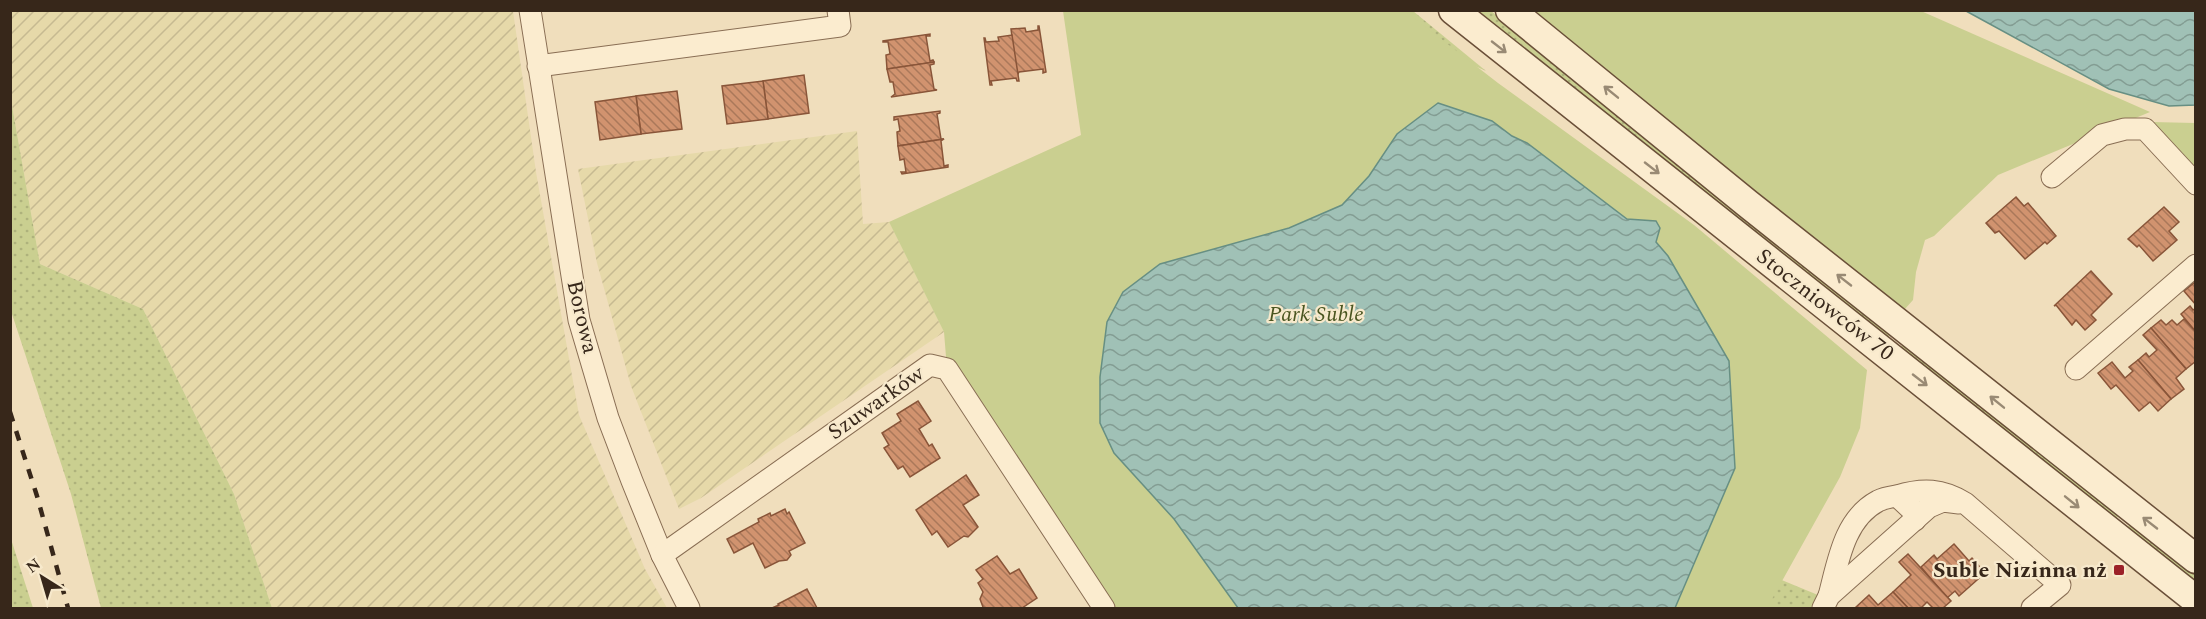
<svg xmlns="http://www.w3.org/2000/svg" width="2206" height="619" viewBox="0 0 2206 619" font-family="Spectral,serif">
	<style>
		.farmland { fill: url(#farmland-furrows) }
		.grass { fill: url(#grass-dots) }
		.green { fill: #cacf90 }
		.water { fill: url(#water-waves); stroke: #678f83; stroke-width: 1.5 }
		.building { fill: url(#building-back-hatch); stroke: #895539; stroke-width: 1.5 }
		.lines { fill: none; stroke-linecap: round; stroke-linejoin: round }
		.street-casing { stroke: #896e54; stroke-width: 23 }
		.secondary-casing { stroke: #6a4f38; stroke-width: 31 }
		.street { stroke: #fbeccf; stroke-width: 21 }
		.secondary { stroke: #fbeccf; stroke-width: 28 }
		.rail { stroke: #37271a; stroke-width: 4.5; stroke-dasharray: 10 10; stroke-linecap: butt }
		.oneway { stroke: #998a74 }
		.poi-dot { fill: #9b2128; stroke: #f7e9cc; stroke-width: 2 }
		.labels { text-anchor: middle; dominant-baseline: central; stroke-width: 4.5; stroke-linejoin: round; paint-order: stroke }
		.street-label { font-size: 22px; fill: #37271a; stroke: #f7e9cc }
		.park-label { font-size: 22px; font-style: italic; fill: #4a5520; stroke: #f7e9cc }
		.poi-label { font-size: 22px; font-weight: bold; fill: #37271a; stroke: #f7e9cc; text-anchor: end }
	</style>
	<defs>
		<pattern id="farmland-furrows" width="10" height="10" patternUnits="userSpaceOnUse" patternTransform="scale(1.5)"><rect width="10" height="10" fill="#e6d9a9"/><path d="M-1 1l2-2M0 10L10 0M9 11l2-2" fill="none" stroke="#c6ba91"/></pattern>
		<pattern id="grass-dots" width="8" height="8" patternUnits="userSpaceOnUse" patternTransform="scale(1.5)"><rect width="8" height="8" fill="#cacf90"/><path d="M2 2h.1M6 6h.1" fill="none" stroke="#aeb27c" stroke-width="1.8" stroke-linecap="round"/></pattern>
		<pattern id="water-waves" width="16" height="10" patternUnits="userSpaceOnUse" patternTransform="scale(1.5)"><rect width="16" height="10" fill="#a0c1b6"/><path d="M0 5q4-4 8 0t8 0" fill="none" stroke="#839d93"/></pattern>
		<pattern id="building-back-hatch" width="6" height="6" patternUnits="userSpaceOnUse" patternTransform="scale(1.5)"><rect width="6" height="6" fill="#d1936f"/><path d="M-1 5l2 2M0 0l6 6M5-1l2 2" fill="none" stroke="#aa785a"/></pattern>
	</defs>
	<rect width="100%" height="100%" fill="#f0debc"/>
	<g class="farmland">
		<polygon points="10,11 513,11 536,172 579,415 645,569 667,608 272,608 234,494 143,309 40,264 11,100"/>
		<polygon points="857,131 863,224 889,222 944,332 701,498 679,509 631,386 597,263 578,169"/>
	</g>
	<g class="grass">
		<polygon points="1400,11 1413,11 1486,71 1450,55"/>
		<polygon points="1475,11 1491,11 1891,333 1887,338"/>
		<polygon points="11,100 40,264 143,309 234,494 272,608 101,608 71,494 11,311"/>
		<polygon points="1904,343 2119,515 2115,520 1900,348"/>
		<polygon points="2131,523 2195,575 2195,584 2126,529"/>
		<polygon points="11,539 33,608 11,608"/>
		<polygon points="1701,547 1818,595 1811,608 1675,608"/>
	</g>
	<g class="green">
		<polygon points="1063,11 1405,11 1498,83 1694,225 1867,370 1860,428 1840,477 1767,608 1106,608 947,369 944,332 889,222 1081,135"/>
		<polygon points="1534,11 1921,11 2150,112 1998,175 1934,236 1925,240 1916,272 1913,300 1904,310 1711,155"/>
		<polygon points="2152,122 2195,123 2195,171"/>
	</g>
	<g class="water">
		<polygon points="1966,11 2195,11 2195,105 2169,106 2109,89"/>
		<polygon points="1438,103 1492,121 1512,136 1527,143 1627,219 1656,221 1660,228 1656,242 1668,256 1729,361 1735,468 1675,608 1238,608 1174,519 1114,453 1100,423 1100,377 1107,322 1123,292 1160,264 1289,228 1342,205 1369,176 1397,134"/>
	</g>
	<g class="building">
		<polygon points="1038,26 1039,26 1046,72 1043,73 1043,69 1019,72 1017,76 1011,29 1025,28 1026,32 1038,30"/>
		<polygon points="930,34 930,36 926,36 930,61 933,60 934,62 887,69 886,55 890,54 888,42 883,42 883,41"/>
		<polygon points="1012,35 1019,81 1017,81 1016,78 991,81 992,85 990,85 984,38 985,38 986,42 999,41 998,37"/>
		<polygon points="934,62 934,64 930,65 934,89 937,90 891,97 895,94 893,82 890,82 887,69"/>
		<polygon points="804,75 809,113 768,119 763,81"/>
		<polygon points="763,81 768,119 727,124 722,86"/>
		<polygon points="677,91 682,129 641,134 636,96"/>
		<polygon points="636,96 641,134 600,140 595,102"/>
		<polygon points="940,111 940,113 937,114 941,139 944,139 898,146 897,132 900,131 898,119 894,120 894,117"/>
		<polygon points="944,139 941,141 944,166 948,165 948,167 902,174 901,172 906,172 904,159 900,160 898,146"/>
		<polygon points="2016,197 2024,206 2028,203 2056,236 2047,244 2045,242 2025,259 1999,231 1995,233 1986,223"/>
		<polygon points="2164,207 2179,222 2169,231 2177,240 2153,261 2139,245 2137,247 2128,239"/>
		<polygon points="2091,271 2112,294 2091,315 2096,320 2085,330 2076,320 2072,325 2056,305 2054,306"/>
		<polygon points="2195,282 2196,282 2196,305 2184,291"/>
		<polygon points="2190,306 2193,310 2196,308 2196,332 2181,314"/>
		<polygon points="2184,319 2196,332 2196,361 2186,369 2151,328 2161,320 2166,325 2172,320 2177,325"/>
		<polygon points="2151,328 2186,369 2176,378 2184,389 2171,399 2138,360 2146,353 2149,357 2157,350 2143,335"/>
		<polygon points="2138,360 2171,399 2158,411 2150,402 2139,411 2116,385 2111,389 2098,373 2112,362 2125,378 2133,371 2129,367"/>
		<polygon points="918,401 931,421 919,429 929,446 932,444 940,458 910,477 903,466 898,469 884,448 889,445 882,433 901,421 897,414"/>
		<polygon points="966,475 979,495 963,505 978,527 968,537 964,536 948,547 937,531 932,535 916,510"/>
		<polygon points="785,509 787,514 789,512 805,543 789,551 791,555 787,560 779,561 765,568 753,543 734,553 727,539 759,522 758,519 770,513 771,516"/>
		<polygon points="1954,544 1969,561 1972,558 1985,573 1959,596 1955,591 1947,598 1921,567 1934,555 1937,559"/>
		<polygon points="1908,554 1951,601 1943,608 1933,608 1927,602 1921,608 1908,608 1893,592 1911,575 1899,562"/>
		<polygon points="997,556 1010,574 1019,569 1037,598 1022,608 982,608 983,607 980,599 983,592 978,583 983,579 976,570"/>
		<polygon points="807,589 817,608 772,608 779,605 778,604"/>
		<polygon points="1893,592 1908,608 1855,608 1869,595 1878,605"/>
	</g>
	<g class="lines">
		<g class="street-casing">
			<g id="street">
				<polyline points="530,10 579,320 608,418 632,481 662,555 689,608"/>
				<polyline points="538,66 840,26 838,10"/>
				<polyline points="2052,177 2102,135 2125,129 2145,129 2196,184"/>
				<polyline points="2076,369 2196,265"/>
				<path d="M 1915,520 L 1912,510 L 1897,496 C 1923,488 1942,489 1965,503 L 2060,585 L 2032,608"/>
				<polyline points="662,555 930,365 947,369 1104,608"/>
				<path d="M 1829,596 C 1838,562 1844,519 1878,501 C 1884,498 1891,497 1897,496"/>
				<polyline points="1823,608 1829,596 1929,507 1943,501 1959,503"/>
			</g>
		</g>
		<g class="secondary-casing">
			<g id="secondary">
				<polyline points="1453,10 2196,600"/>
				<polyline points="1510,10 1748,204 2196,559"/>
			</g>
		</g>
		<use href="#street" class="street"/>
		<use href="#secondary" class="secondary"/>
		<polyline class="rail" points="10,412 37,496 68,608"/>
	</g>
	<defs><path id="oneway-shaft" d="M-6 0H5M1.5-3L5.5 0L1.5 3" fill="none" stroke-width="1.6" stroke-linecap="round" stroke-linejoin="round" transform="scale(1.5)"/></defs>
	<g class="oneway">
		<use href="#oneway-shaft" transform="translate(1499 47) rotate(38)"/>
		<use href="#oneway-shaft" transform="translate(1611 92) rotate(-141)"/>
		<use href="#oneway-shaft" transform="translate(1652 168) rotate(38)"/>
		<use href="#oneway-shaft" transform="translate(1844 280) rotate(-142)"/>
		<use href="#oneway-shaft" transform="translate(1920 380) rotate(38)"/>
		<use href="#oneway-shaft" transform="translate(1997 402) rotate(-141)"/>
		<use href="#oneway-shaft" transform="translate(2072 502) rotate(39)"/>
		<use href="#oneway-shaft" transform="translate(2150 523) rotate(-142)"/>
	</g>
	<rect class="poi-dot" x="2113" y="564" width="12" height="12" rx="3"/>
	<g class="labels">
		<g class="street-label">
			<text transform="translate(1825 305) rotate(38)">Stoczniowców 70</text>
			<text transform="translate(582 317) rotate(77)">Borowa</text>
			<text transform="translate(876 403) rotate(-35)">Szuwarków</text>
		</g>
		<g class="park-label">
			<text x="1316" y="314">Park Suble</text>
		</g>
		<g class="poi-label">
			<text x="2107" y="570">Suble Nizinna nż</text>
		</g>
	</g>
	<rect width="2206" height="619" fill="none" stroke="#37271a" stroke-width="24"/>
	<g transform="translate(42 577) rotate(323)" stroke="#f7e9cc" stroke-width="4.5" paint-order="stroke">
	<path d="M0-4.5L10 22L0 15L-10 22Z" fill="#37271a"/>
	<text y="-9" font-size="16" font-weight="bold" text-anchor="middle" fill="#37271a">N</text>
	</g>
</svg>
